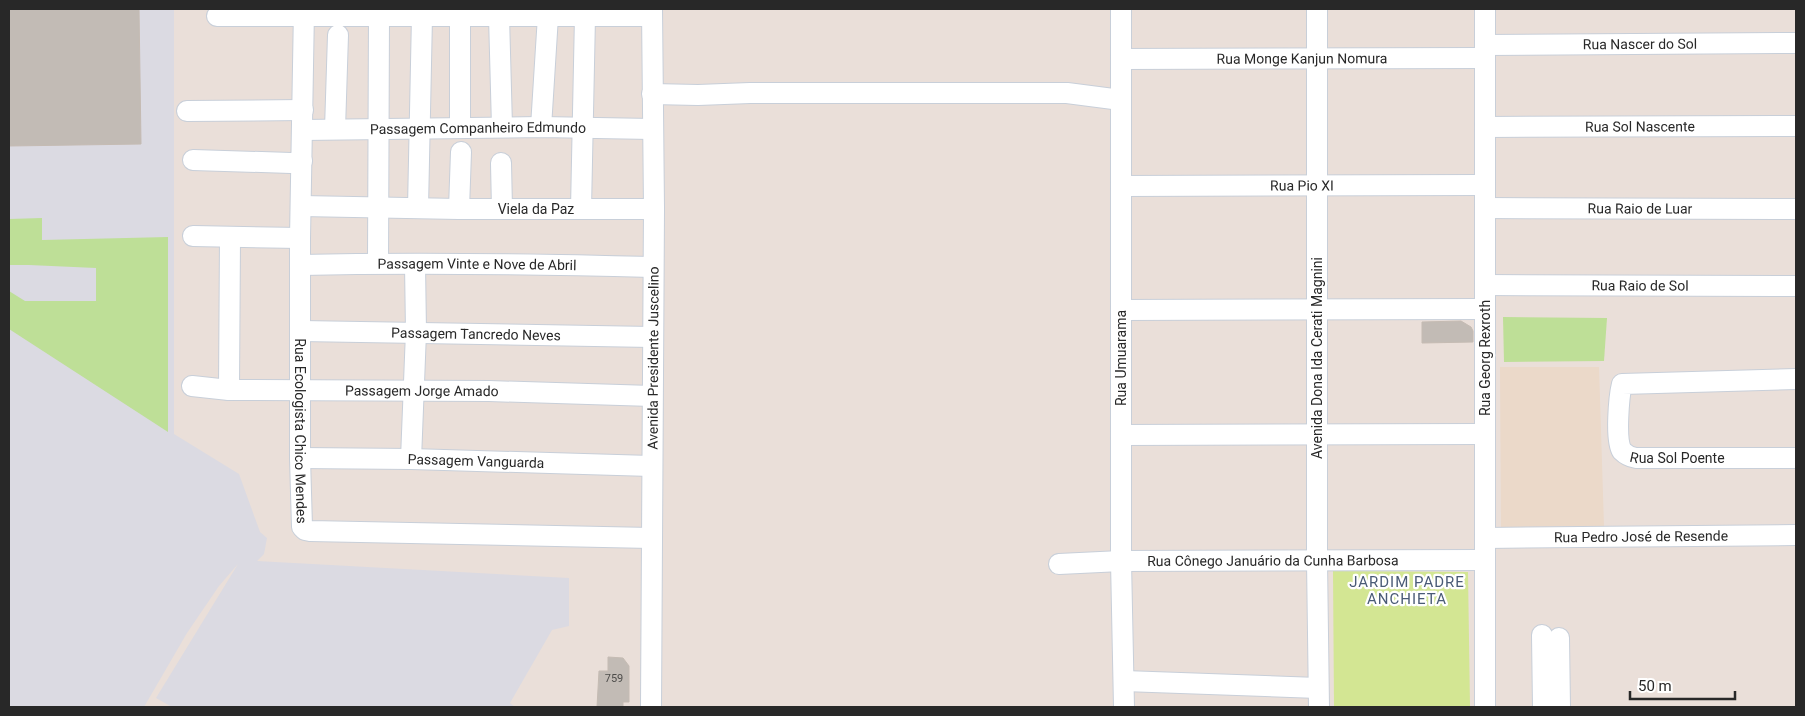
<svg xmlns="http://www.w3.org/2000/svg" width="1805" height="716" viewBox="0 0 1805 716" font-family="Roboto,sans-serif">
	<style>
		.industrial { fill: #dbdae2 }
		.education { fill: #ebd9c9 }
		.green { fill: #bedf97 }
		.pitch { fill: #d3e693 }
		.building { fill: #c2bbb5; stroke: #c5bbb3 }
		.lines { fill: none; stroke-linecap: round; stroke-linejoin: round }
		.minor-casing { stroke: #c8cfd9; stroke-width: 22 }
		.minor { stroke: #fff; stroke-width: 20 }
		.labels { text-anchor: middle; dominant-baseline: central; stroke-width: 4.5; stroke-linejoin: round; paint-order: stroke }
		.number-label { font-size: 11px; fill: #4e4d4b }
		.street-label { font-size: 14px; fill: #282828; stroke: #fff }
		.neighbourhood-label { font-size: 15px; letter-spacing: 1px; fill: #4a5b76; stroke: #fff }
	</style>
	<rect width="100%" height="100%" fill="#eadfd9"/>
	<polygon class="industrial" points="9,9 174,9 174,434 239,474 260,532 267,538 264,554 257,561 569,578 569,626 552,630 510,703 515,707 172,707 156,698 238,564 219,586 187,633 144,707 9,707"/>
	<polygon class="education" points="1500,367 1599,367 1604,526 1501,527"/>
	<g class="green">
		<polygon points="42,218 42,240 168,237 168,432 9,329 9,291 25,301 96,301 96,268 29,265 9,265 9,219"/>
		<polygon points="1503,317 1607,318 1604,361 1504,362"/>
	</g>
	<polygon class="pitch" points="1333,571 1468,572 1470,707 1334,707"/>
	<g class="building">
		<polygon points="9,9 139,9 141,144 9,146"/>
		<polygon points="1461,321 1471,327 1473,331 1473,342 1422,343 1422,322"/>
		<polygon points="608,657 623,658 629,666 629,702 623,702 623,707 597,707 599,671 608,671"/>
	</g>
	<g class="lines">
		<g class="minor-casing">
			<g id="minor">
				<path id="s1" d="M 304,9 L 300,238 L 300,458 L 302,527 L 305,530 L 310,531 L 651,538"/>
				<polyline points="495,9 499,16 502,127"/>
				<polyline points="1121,9 1121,561 1124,707"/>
				<polyline points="1317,9 1317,561 1319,707"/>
				<polyline points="1485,9 1485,707"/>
				<polyline points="217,16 652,16"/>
				<polyline points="460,16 460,128"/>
				<path id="s2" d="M 1485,45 L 1796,43"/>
				<path id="s3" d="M 1121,59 L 1485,58"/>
				<polyline points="652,94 698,95 750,93 1067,93 1121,100"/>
				<polyline points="187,111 303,110"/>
				<polyline points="541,127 548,16"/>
				<path id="s4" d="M 1485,127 L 1796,126"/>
				<polyline points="335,129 338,35"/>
				<path id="s5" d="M 303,130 L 541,127 L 652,129"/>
				<polyline points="193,160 291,163 302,161"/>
				<polyline points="501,163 502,209"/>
				<path id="s6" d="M 1121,186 L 1485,185"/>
				<path id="s7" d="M 301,206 L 459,209 L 654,209"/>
				<polyline points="418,208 422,16"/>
				<path id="s8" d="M 1485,208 L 1796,209"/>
				<polyline points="459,209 461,152"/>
				<polyline points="581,209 585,16 584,9"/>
				<polyline points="193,236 300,238"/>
				<polyline points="378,263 379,16"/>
				<path id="s9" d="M 301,265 C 418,262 535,264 652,267"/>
				<path id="s10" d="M 1485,285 L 1796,286"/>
				<polyline points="1121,310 1485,309"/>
				<path id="s11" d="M 301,331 L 652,337"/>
				<path id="s12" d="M 1796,379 L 1622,384 C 1619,396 1615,440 1622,451 C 1626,455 1630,457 1636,458 L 1796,458"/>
				<path id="s13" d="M 192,386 L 229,390 L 489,391 L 652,396"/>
				<polyline points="229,390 230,238"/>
				<polyline points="1121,435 1485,434"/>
				<path id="s14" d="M 300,458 L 411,459 L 651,466"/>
				<polyline points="411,459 416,332 415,264"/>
				<path id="s15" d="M 1485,538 L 1796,535"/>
				<path id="s16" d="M 1059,564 L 1121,561 L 1485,560"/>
				<polyline points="1542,635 1543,707"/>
				<polyline points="1559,638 1560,707"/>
				<polyline points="1124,681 1318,688"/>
				<path id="s17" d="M 651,707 L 654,209 L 652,9"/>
			</g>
		</g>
		<use href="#minor" class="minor"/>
	</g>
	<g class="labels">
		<g class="number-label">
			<text x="614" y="678">759</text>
		</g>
		<g class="street-label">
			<text stroke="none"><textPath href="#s2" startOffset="155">Rua Nascer do Sol</textPath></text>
			<text stroke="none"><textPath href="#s3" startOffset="181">Rua Monge Kanjun Nomura</textPath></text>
			<text stroke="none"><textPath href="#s4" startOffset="155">Rua Sol Nascente</textPath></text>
			<text stroke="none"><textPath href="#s5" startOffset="175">Passagem Companheiro Edmundo</textPath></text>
			<text stroke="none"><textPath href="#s6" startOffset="181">Rua Pio XI</textPath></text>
			<text stroke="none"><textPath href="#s7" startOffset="235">Viela da Paz</textPath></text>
			<text stroke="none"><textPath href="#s8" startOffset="155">Rua Raio de Luar</textPath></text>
			<text stroke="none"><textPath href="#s9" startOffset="176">Passagem Vinte e Nove de Abril</textPath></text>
			<text stroke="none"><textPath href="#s10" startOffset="155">Rua Raio de Sol</textPath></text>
			<text stroke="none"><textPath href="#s11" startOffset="175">Passagem Tancredo Neves</textPath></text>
			<text stroke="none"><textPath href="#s17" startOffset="349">Avenida Presidente Juscelino</textPath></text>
			<text transform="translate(1121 358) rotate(-90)">Rua Umuarama</text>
			<text transform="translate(1317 358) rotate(-90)">Avenida Dona Ida Cerati Magnini</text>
			<text transform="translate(1485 358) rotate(-90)">Rua Georg Rexroth</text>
			<text stroke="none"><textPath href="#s13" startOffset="230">Passagem Jorge Amado</textPath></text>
			<text stroke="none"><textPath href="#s1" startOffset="422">Rua Ecologista Chico Mendes</textPath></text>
			<text stroke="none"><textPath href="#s12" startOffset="299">Rua Sol Poente</textPath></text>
			<text stroke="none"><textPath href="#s14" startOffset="176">Passagem Vanguarda</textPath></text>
			<text stroke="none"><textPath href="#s15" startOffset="156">Rua Pedro José de Resende</textPath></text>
			<text stroke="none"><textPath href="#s16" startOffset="214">Rua Cônego Januário da Cunha Barbosa</textPath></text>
		</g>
		<g class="neighbourhood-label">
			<text x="1407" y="582">JARDIM PADRE<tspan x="1407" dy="17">ANCHIETA</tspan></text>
		</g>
	</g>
	<rect width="1805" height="716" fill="none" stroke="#282828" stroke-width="20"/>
	<path d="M1630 691v8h105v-8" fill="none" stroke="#282828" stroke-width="2.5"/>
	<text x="1638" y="691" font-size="15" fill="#282828" stroke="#ffffff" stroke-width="4" paint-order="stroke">50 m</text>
</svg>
